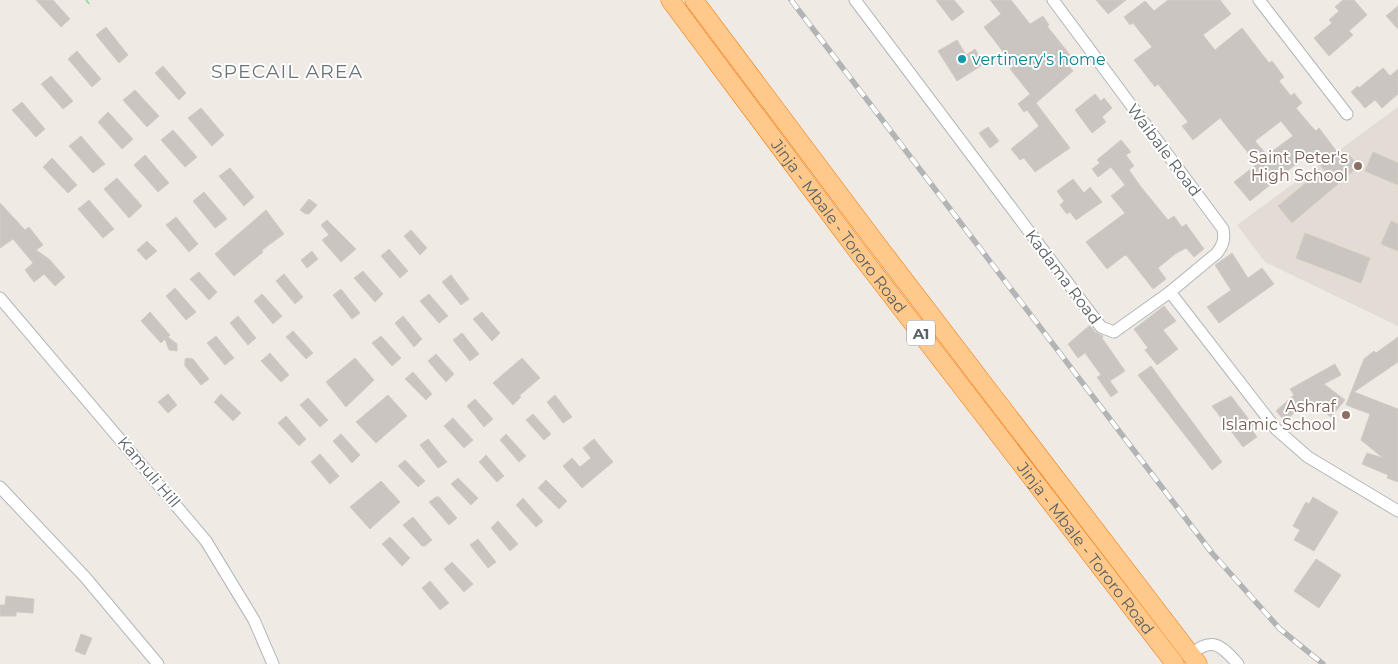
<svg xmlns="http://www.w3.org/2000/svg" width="1398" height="664" viewBox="0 0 1398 664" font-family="Montserrat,sans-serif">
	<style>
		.education { fill: #e2dcd4 }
		.building { fill: #cac5c1; stroke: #d5cbc1; fill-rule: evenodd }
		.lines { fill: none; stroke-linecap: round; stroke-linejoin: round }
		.minor-casing { stroke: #b1b6ba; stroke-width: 13 }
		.highway-casing { stroke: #f37400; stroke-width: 19 }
		.path { stroke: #a0dca3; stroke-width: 2; stroke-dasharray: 5 2.5; stroke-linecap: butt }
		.minor { stroke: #fff; stroke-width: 11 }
		.highway { stroke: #ffc98b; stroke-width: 18 }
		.rail-casing { stroke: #b3b4b5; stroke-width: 5.5 }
		.rail { stroke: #fff; stroke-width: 4; stroke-dasharray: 11; stroke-linecap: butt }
		.culture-dot { fill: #0f9aa8; stroke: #fff; stroke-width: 2 }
		.education-dot { fill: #8d6e63; stroke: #fff; stroke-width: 2 }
		.labels { text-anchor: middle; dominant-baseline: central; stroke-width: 4; stroke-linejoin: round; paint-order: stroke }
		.shield { fill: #fff; stroke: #8d9193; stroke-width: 1 }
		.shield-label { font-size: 15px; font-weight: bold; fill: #5c6265 }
		.culture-label { font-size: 16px; fill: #0d838f; stroke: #fff; text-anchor: start }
		.street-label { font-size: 16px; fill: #5c6265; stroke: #fff }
		.education-label { font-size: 16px; fill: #785e54; stroke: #fff; text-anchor: end }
		.quarter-label { font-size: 19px; letter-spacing: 1px; fill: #6c7478; stroke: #fff }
	</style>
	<rect width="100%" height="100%" fill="#efeae4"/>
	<polygon class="education" points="1398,107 1398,326 1265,262 1237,225"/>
	<g class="building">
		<polygon points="36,0 53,0 70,19 61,27"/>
		<polygon points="936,0 954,0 964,12 952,21"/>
		<polygon points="990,0 1011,0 1030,24 1043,16 1049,25 1047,26 1074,60 1068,65 1073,71 1036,103 1070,148 1035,172 1024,158 1020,160 1011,149 1039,126 1027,110 1024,112 1018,104 1030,94 1010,69 1014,66 984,27 1001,14"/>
		<polygon points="1096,0 1126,0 1108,14"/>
		<path d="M 1168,0 L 1220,0 L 1231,14 L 1203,35 L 1215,50 L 1242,28 L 1269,63 L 1272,61 L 1284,77 L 1279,81 L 1291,96 L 1294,93 L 1302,103 L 1296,108 L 1311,126 L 1316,131 L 1319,128 L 1341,157 L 1346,152 L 1359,166 L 1292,223 L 1278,206 L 1308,181 L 1310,184 L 1325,171 L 1310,153 L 1250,201 L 1234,182 L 1257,164 L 1220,118 L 1193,140 L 1182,126 L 1188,122 L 1158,84 L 1155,87 L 1134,60 L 1152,47 L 1133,23 L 1130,25 L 1124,17 L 1145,1 L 1154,11 ZM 1281,121 L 1293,136 L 1267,155 L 1255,141 Z"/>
		<polygon points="1343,0 1354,0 1367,15 1349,31 1353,35 1329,56 1314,38 1332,23 1329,20 1339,11 1335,7"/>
		<polygon points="1398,6 1398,29 1386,16"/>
		<polygon points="106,27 128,55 119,63 96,35"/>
		<polygon points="957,40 966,55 975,49 984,64 957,81 938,51"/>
		<polygon points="77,51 101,79 92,87 68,59"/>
		<polygon points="163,66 186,93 179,100 155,73"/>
		<polygon points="1383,68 1390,76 1398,69 1398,94 1382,108 1375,100 1365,108 1351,92 1358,86 1359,88"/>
		<polygon points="51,76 73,101 63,109 41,84"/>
		<polygon points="135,90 159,116 147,127 123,100"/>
		<polygon points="1095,94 1101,101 1104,98 1112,108 1102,117 1106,122 1092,133 1075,110"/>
		<polygon points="22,102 45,129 36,137 12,110"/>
		<polygon points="201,108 224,135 212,146 188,118"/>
		<polygon points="108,112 133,139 122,149 98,122"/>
		<polygon points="988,127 999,141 990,148 979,133"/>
		<polygon points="173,130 197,157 185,167 161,140"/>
		<polygon points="81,136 105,164 93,173 69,146"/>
		<polygon points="1121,140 1131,152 1126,155 1134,166 1129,170 1141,187 1168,220 1174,216 1182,227 1186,224 1204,249 1194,257 1186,248 1175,254 1158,268 1166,279 1153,289 1127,256 1125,255 1107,269 1086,242 1125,213 1111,196 1125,185 1111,167 1098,177 1092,169 1100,163 1097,160"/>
		<polygon points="1373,152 1398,163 1398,185 1365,171"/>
		<polygon points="145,155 169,183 158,192 134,165"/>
		<polygon points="52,158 77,185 68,193 43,167"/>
		<polygon points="230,168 254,197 244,206 219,176"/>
		<polygon points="117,178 142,206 129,218 104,189"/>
		<polygon points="1073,179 1084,193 1090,187 1102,202 1076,220 1070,212 1067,214 1060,205 1064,201 1057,191"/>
		<polygon points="204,192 227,219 215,228 193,201"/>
		<polygon points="309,199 317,205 309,214 306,214 300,210"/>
		<polygon points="89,200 114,229 103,238 78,209"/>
		<polygon points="0,203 25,230 29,227 43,245 36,250 49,259 65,277 55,286 44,274 34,282 25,270 33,263 13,239 0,248"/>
		<polygon points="266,210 284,234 262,250 263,252 234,276 215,254"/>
		<polygon points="176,217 198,244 189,252 166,225"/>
		<polygon points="327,220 356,249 341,262 322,240 329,235 321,225"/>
		<polygon points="1391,221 1398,224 1398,251 1381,244"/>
		<polygon points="411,230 427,248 420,255 404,236"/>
		<polygon points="1305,233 1370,258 1361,283 1296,258"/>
		<polygon points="147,241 157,251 146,260 137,250"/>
		<polygon points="389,249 408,271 400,278 381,256"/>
		<polygon points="312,251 318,259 307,268 301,260"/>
		<polygon points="1232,253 1248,278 1262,268 1274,284 1219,323 1207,307 1231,290 1215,265"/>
		<polygon points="363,271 383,294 375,302 354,278"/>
		<polygon points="199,272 217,292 209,300 190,279"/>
		<polygon points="284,274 303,297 295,304 276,281"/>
		<polygon points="451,275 469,299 461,305 442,282"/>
		<polygon points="175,288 196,312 186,320 166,296"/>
		<polygon points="341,289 360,313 352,319 333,295"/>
		<polygon points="262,294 282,316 273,324 254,301"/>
		<polygon points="429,294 448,316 439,323 420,301"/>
		<polygon points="1164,306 1176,321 1163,330 1178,349 1157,365 1145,350 1148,348 1134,329"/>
		<polygon points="150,312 170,335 168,337 177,344 177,351 169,350 165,339 161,343 141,321"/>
		<polygon points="482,312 500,333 492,341 473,319"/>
		<polygon points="238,316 256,338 248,345 230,323"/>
		<polygon points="403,316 422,339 414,347 395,323"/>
		<polygon points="1090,325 1095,332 1103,336 1102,338 1125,371 1110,381 1118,392 1111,397 1097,377 1101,375 1085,353 1078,358 1068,344"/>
		<polygon points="293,331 313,353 306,359 286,337"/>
		<polygon points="462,333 479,354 470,361 453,340"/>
		<polygon points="216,336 234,358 225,365 207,343"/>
		<polygon points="381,336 401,358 392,366 372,343"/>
		<polygon points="1398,337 1398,362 1354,392 1398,409 1398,482 1387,478 1388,475 1362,464 1367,453 1383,458 1361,440 1370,414 1346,405 1364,359 1374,351 1376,353"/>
		<polygon points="270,353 289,375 281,382 261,361"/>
		<polygon points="436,354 454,374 446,382 428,361"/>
		<polygon points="188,358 193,359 209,379 201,385 185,366 185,359"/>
		<polygon points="355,358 374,380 346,407 326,382"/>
		<polygon points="522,358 540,378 519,396 521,397 513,405 493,383"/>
		<polygon points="1335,364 1341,375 1324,384 1345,400 1331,417 1309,400 1285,421 1276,411 1294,395 1290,389"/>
		<polygon points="1151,366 1222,462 1212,470 1138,375"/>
		<polygon points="413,372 432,394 426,400 405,379"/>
		<polygon points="168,394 177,405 168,413 158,402"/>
		<polygon points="221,394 241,413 233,421 214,402"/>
		<polygon points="388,395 407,416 376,443 356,422"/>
		<polygon points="555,395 572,417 563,423 547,402"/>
		<polygon points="1231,396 1254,426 1251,429 1257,437 1243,447 1212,406"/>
		<polygon points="308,398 328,420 320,427 300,405"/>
		<polygon points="475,399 493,419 484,427 467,406"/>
		<polygon points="533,414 551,434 544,440 526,420"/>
		<polygon points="286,416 306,439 299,446 278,423"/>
		<polygon points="453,418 473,440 464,448 444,426"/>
		<polygon points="341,434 360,455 352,463 333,441"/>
		<polygon points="506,434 526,456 519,462 500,440"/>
		<polygon points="428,439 447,462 438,468 420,445"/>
		<polygon points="594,439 613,462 582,488 563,466 572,458 580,467 591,458 583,448"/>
		<polygon points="320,454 339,476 330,484 311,462"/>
		<polygon points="486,455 504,476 497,482 479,462"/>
		<polygon points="405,460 425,481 418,487 398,466"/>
		<polygon points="458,478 478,498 471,505 451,484"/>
		<polygon points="546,480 567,501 559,509 538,488"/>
		<polygon points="381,481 400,502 370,529 350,507"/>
		<polygon points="436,497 439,497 457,518 449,525 429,502"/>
		<polygon points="1313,497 1338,512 1314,551 1294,540 1300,530 1293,526 1306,502 1309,504"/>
		<polygon points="523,498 543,521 536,527 516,505"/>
		<polygon points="413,517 432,540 425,546 422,546 403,525"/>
		<polygon points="498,521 518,544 510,551 491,528"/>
		<polygon points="390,537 410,558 402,566 382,544"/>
		<polygon points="478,539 496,562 488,568 470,545"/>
		<polygon points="1316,559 1341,575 1319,608 1294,591"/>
		<polygon points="452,562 473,584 464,592 444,569"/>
		<polygon points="430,581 449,603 440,610 422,588"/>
		<polygon points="6,596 34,599 33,613 16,612 16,616 0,616 0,605 5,605"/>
		<polygon points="81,634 92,638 85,655 75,651"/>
	</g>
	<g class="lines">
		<g class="minor-casing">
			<g id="minor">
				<path d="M 855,0 L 1101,327 L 1114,332 L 1170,292 L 1217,253 C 1223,245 1225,239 1223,229 L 1053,0"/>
				<polyline points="1259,0 1347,114"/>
				<polyline points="1170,292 1276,429 1308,457 1398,511"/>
				<polyline points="0,298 206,541 254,620 273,664"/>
				<polyline points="0,487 85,577 158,664"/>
				<path d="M 1190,655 C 1212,636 1221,645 1238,664"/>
			</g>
		</g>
		<g class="highway-casing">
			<g id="highway">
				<path id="s1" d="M 670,0 L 861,256 L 1175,664"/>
				<polyline points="694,0 873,239 1198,664"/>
			</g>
		</g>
		<polyline class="path" points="86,0 91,6"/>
		<use href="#minor" class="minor"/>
		<use href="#highway" class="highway"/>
		<g class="rail-casing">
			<polyline id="rail" points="791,0 1212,553 1280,629 1323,664"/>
		</g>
		<use href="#rail" class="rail"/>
	</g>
	<circle class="culture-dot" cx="962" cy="59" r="5"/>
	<g class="education-dot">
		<circle cx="1358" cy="166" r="5"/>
		<circle cx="1346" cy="415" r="5"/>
	</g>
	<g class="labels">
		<rect class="shield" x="907" y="320.5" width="28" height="25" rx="4"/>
		<g class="shield-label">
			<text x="921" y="333">A1</text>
		</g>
		<g class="culture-label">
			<text x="972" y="59">vertinery's home</text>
		</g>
		<g class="street-label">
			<text transform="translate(1164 150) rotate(53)">Waibale Road</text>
			<text stroke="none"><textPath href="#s1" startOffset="282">Jinja - Mbale - Tororo Road</textPath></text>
			<text transform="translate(1063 277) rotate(53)">Kadama Road</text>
			<text transform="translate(149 472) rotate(50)">Kamuli Hill</text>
			<text stroke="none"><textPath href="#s1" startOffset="688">Jinja - Mbale - Tororo Road</textPath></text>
		</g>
		<g class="education-label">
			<text x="1348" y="157">Saint Peter's<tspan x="1348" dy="18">High School</tspan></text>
			<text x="1336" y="406">Ashraf<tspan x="1336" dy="18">Islamic School</tspan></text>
		</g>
		<g class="quarter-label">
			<text x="287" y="71">SPECAIL AREA</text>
		</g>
	</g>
</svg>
